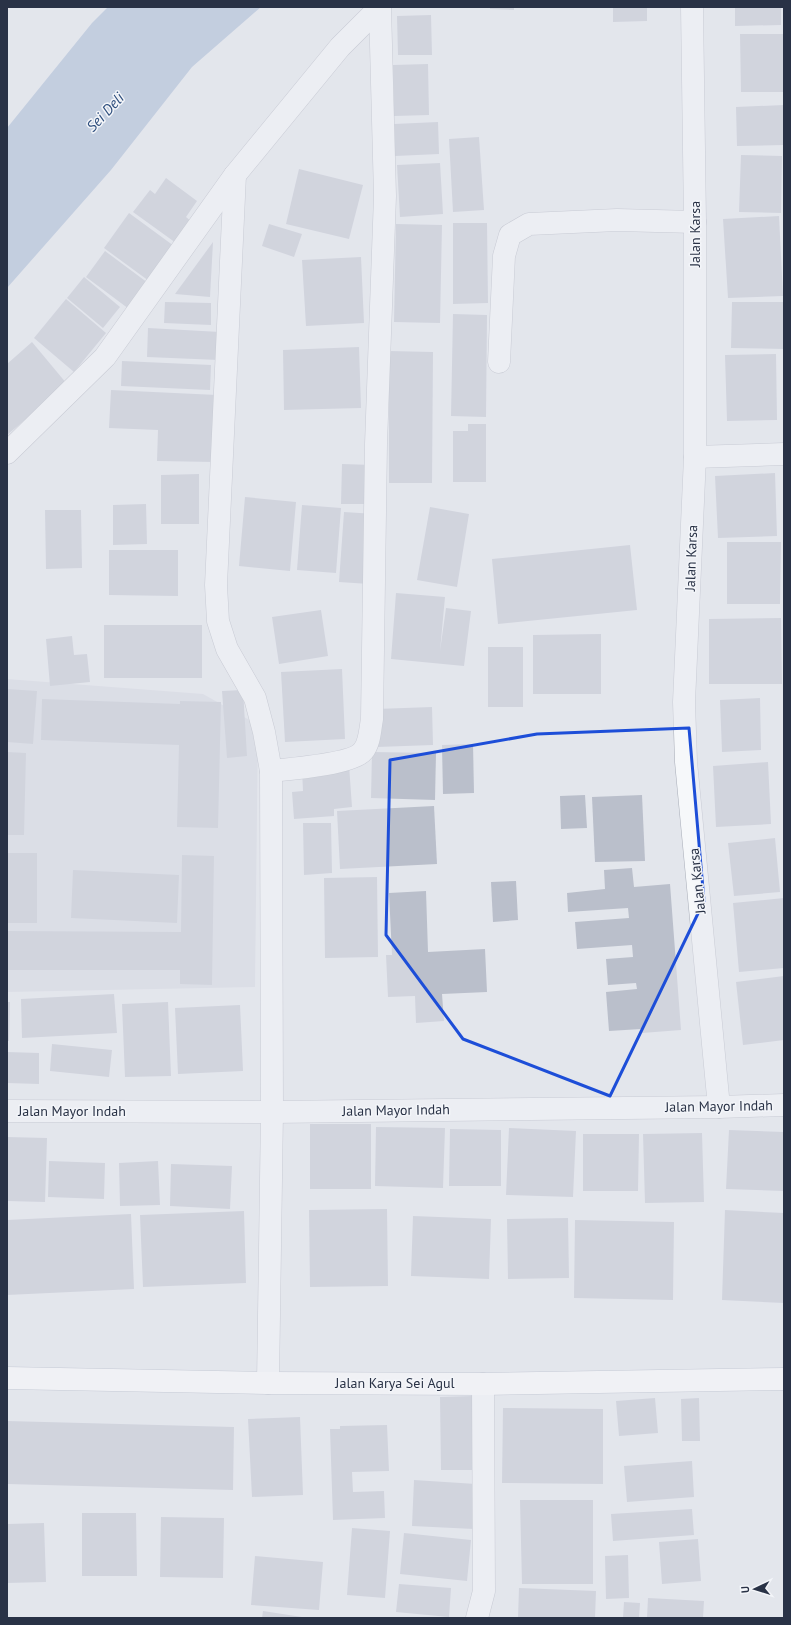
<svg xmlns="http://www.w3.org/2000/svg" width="791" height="1625" viewBox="0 0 791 1625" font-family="'PT Sans',sans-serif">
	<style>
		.built { fill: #d1d5de }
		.water { fill: #9cb2cf }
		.building { fill: #babfcb }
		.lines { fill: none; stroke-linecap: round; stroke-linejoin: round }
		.minor-casing { stroke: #a7acb7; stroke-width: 23 }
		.major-casing { stroke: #a1aab9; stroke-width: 23 }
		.minor { stroke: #f6f8fa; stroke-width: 22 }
		.major { stroke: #fff; stroke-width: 22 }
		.marked { fill: none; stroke: #1d4ed8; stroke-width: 3; stroke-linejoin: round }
		.labels { text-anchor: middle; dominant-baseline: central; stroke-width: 3; stroke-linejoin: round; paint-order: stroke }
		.street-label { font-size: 14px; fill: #293246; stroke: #f3f5f9 }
		.water-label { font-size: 15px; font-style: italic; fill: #2f4f7e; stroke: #f3f5f9 }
	</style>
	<rect width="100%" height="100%" fill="#e3e6ec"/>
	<polygon class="built" points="7,679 203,694 258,725 255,987 7,992"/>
	<polygon class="water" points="108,7 261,7 192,67 111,170 7,288 7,128 92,23"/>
	<g class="building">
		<polygon points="490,7 514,7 514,10 490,9"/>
		<polygon points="613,7 647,7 647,21 613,22"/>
		<polygon points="735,7 781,7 781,25 735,26"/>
		<polygon points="431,15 432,55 398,55 397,16"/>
		<polygon points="740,34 784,34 784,92 741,92"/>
		<polygon points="428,64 429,115 394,116 393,65"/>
		<polygon points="784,105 784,145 737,146 736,107"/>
		<polygon points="438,122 439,154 395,156 394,124"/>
		<polygon points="479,137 484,210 453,212 449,139"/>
		<polygon points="741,155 782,156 781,213 739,212"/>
		<polygon points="440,163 443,214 400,217 397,165"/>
		<polygon points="299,169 363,185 349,239 286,224"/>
		<polygon points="166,178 197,201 186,217 192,222 176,243 133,212 150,190 155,194"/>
		<polygon points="129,213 174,246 149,281 104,248"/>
		<polygon points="779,216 783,296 728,298 723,219"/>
		<polygon points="453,223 487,223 488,303 453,304"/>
		<polygon points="269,224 302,234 294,257 262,246"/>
		<polygon points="396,224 442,225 440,323 394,322"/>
		<polygon points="213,242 210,297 175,294"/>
		<polygon points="105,251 148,283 129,309 86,277"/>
		<polygon points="361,257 364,323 306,326 302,260"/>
		<polygon points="84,277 120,307 103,328 67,298"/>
		<polygon points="66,299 106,333 74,372 34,338"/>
		<polygon points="165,302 211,303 211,325 164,323"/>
		<polygon points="732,302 784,302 784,349 731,348"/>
		<polygon points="453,314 487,315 486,417 451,416"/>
		<polygon points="148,328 220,332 219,360 147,357"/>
		<polygon points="32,342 67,384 7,435 7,364"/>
		<polygon points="359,347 361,408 284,410 283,350"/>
		<polygon points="389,351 433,352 432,483 389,483"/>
		<polygon points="776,354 777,420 727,421 725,355"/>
		<polygon points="122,361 211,365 210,390 121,386"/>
		<polygon points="111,390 217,395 214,462 157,461 158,430 109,428"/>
		<polygon points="468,424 486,424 486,482 453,482 453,431 468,431"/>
		<polygon points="342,464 373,465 373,504 341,504"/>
		<polygon points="775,473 777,536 718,538 715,476"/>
		<polygon points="199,474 199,524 161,524 161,475"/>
		<polygon points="245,497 296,502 290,571 239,566"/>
		<polygon points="146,504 147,544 113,545 113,505"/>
		<polygon points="302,505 341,508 336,573 297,570"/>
		<polygon points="430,507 469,514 457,587 417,580"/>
		<polygon points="45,510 81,510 82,568 46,569"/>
		<polygon points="344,512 375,514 369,584 339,582"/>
		<polygon points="727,542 781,542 780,604 727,604"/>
		<polygon points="630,545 637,610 498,624 492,559"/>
		<polygon points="109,550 178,550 178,596 109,595"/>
		<polygon points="396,593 445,597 440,651 446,608 471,611 464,666 391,659"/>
		<polygon points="321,610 328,656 279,664 272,617"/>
		<polygon points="781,618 782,684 709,684 709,619"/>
		<rect x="104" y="625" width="98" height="53"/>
		<polygon points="601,634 601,694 533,694 533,635"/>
		<polygon points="72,636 74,655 87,654 90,682 50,686 46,639"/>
		<rect x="488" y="647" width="35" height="60"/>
		<polygon points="342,669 345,739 285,742 281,672"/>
		<polygon points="7,689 37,691 33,744 7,742"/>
		<polygon points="243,690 247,756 227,758 222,691"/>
		<polygon points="760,698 761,750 722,752 720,700"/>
		<polygon points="42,699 180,704 180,701 221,702 218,828 177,827 179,745 41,740"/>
		<polygon points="432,707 433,745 377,747 376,709"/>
		<polygon points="473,744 474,793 443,794 442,745"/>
		<polygon points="7,752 26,753 24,835 7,835"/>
		<polygon points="372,752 436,753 435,800 371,798"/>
		<polygon points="768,762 771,824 716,827 713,766"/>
		<polygon points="349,765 352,807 334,809 334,816 294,819 292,792 303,791 302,769"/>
		<polygon points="585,795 587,828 561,829 560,796"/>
		<polygon points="642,795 645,861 595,862 592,797"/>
		<polygon points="434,806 437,864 340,869 337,811"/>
		<polygon points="303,823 331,823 332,873 304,875"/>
		<polygon points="775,838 780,892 734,896 728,843"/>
		<rect x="7" y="853" width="30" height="70"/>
		<polygon points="182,855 214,856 212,985 180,984 180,970 7,970 7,931 181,932"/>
		<polygon points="632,868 634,887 670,884 681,1030 642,1033 641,1029 609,1031 606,992 637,989 636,983 608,985 606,959 633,957 632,945 577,949 575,922 629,918 628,908 568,912 567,893 605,889 604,870"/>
		<polygon points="73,870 179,875 177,923 71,918"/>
		<polygon points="377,877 378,957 325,958 324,878"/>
		<polygon points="516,881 518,920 493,922 491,882"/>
		<polygon points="426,891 428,952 485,949 487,992 442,994 444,1021 416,1023 415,996 388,997 386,955 392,955 389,893"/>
		<polygon points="784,898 784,968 739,972 733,903"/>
		<polygon points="784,976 784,1040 743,1045 736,982"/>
		<polygon points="114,994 117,1033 22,1038 21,999"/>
		<polygon points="7,1002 10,1002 9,1041 7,1041"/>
		<polygon points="168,1002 171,1076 125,1077 122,1004"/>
		<polygon points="240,1005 243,1071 178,1074 175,1008"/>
		<polygon points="52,1044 112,1050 109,1077 50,1071"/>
		<polygon points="7,1052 39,1053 39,1084 7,1083"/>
		<rect x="310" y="1124" width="61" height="65"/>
		<polygon points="376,1127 445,1128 443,1188 375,1186"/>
		<polygon points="509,1128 576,1131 573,1197 506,1195"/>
		<polygon points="450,1129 501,1130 501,1186 449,1186"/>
		<polygon points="729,1130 784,1132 784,1191 726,1189"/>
		<polygon points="702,1133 704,1202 645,1203 643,1134"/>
		<polygon points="583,1134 639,1134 638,1191 583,1191"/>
		<polygon points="7,1137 47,1138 45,1202 7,1201"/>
		<polygon points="49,1161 105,1163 104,1199 48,1197"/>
		<polygon points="158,1161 160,1205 120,1206 119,1163"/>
		<polygon points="171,1164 232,1166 230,1209 170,1206"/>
		<polygon points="387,1209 388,1286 310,1287 309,1210"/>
		<polygon points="725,1210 784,1213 784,1303 722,1300"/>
		<polygon points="244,1211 246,1283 143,1287 140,1215"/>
		<polygon points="131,1214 134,1289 7,1295 7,1220"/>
		<polygon points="413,1216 491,1219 489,1279 411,1276"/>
		<polygon points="568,1218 569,1278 508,1279 507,1219"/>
		<polygon points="575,1220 674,1222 673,1300 574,1298"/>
		<polygon points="472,1396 473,1470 441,1470 440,1397"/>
		<polygon points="655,1398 658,1433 619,1436 616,1401"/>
		<polygon points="699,1398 700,1441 682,1441 681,1399"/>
		<polygon points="503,1408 603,1409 603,1484 502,1483"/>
		<polygon points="300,1417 303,1495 252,1497 248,1419"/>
		<polygon points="7,1421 234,1427 233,1490 7,1484"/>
		<polygon points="387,1425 389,1471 352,1472 353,1492 384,1491 385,1518 333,1520 330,1429 340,1429 340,1426"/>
		<polygon points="692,1461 694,1497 627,1502 624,1466"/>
		<polygon points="414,1480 476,1484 474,1529 412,1526"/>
		<polygon points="520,1500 593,1500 593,1584 522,1584"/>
		<polygon points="692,1509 694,1535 613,1541 611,1514"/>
		<polygon points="82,1513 136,1513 137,1576 82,1576"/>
		<polygon points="161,1517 224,1518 223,1578 160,1577"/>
		<polygon points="44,1523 46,1582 7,1583 7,1524"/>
		<polygon points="352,1528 390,1531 385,1598 347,1595"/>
		<polygon points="404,1533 471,1540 467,1581 400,1574"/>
		<polygon points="698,1539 701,1581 662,1584 659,1542"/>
		<polygon points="628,1555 629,1598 606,1599 605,1556"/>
		<polygon points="255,1556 323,1562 319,1610 251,1605"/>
		<polygon points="399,1584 451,1588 449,1617 396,1612"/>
		<polygon points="519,1588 596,1591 595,1618 518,1618"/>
		<polygon points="648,1598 704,1601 703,1618 647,1618"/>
		<polygon points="624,1602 640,1603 639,1618 623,1618"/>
		<polygon points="263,1611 302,1617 302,1618 262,1618"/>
	</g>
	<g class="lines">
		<g class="minor-casing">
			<g id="minor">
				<polyline points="692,7 695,222 695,457 684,702 686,762 719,1107"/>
				<polyline points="235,175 216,585 218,621 227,649 255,698 264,732 271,771 272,1112 268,1383"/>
				<polyline points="499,362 504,256 510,235 529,224 617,220 695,222"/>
				<polyline points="7,453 105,357 235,175 340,47 380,7"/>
				<polyline points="695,457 784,454"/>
				<path d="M 271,771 C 290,769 353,764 363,751 C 370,743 370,729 372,719 L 376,444 L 385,196 L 380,7"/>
				<polyline points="7,1111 272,1112 719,1107 784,1105"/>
				<polyline points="477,1618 484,1591 483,1384"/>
			</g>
		</g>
		<g class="major-casing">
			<polyline id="major" points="7,1378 268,1383 483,1384 784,1379"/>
		</g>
		<use href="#minor" class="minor"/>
		<use href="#major" class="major"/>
	</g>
	<path d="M0 0H791V1625H0ZM 689,728 L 704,901 L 610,1096 L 463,1039 L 386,935 L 390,760 L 537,734 Z" fill="#e3e6ec" fill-opacity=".55" fill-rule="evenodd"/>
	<path class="marked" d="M 689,728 L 704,901 L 610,1096 L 463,1039 L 386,935 L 390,760 L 537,734 Z"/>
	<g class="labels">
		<g class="street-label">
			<text transform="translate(695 234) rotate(-90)">Jalan Karsa</text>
			<text transform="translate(691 558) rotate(-88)">Jalan Karsa</text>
			<text transform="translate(697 881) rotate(-96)">Jalan Karsa</text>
			<text transform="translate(719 1106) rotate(-1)">Jalan Mayor Indah</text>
			<text transform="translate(396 1110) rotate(-1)">Jalan Mayor Indah</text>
			<text x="72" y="1111">Jalan Mayor Indah</text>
			<text x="395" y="1383">Jalan Karya Sei Agul</text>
		</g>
		<g class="water-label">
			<text transform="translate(105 112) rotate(-47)">Sei Deli</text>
		</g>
	</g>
	<rect width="791" height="1625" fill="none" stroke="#293246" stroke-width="16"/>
	<g transform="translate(755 1589) rotate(266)" stroke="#f3f5f9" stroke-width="3" paint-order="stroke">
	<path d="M0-3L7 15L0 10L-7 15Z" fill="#293246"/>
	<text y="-6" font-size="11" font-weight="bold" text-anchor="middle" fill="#293246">U</text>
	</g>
</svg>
